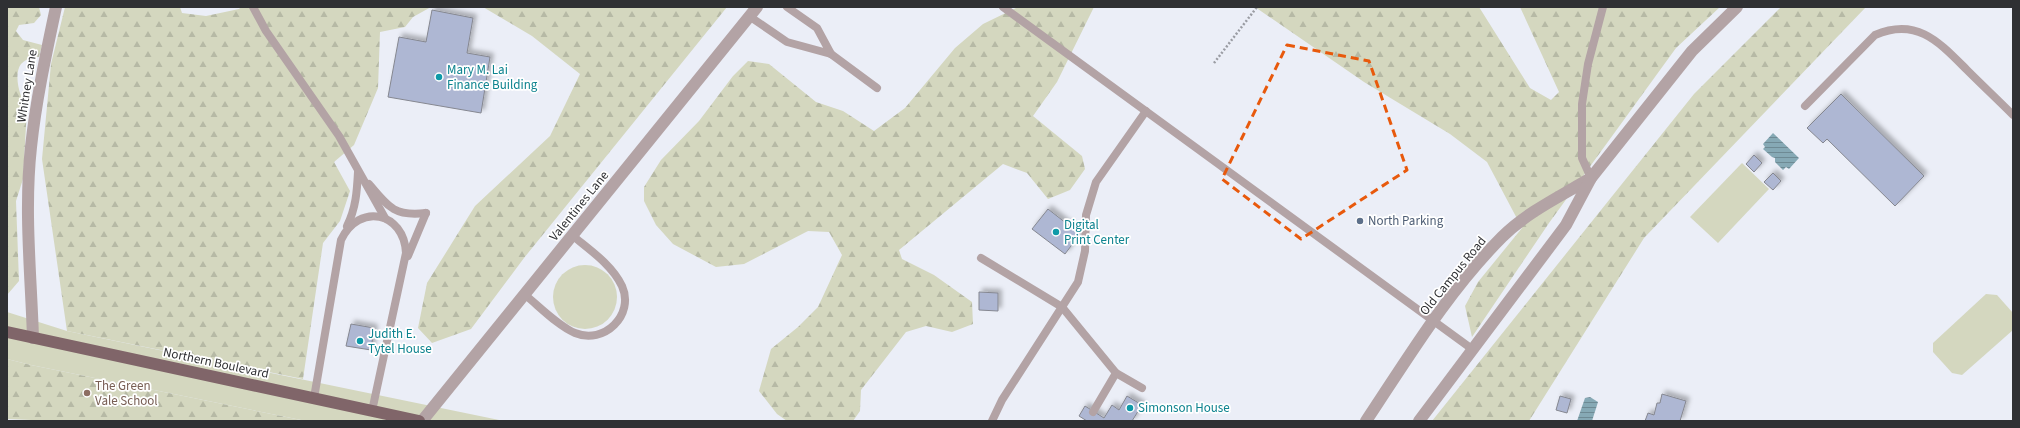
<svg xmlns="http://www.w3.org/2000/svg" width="2020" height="428" viewBox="0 0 2020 428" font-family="'Source Sans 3',sans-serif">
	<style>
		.green { fill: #d4d7bf }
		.forest { fill: url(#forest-firs) }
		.water { fill: url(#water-rules) }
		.building { fill: #aeb7d3; stroke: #858790; filter: url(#shadow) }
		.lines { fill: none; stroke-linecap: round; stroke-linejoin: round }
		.path { stroke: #9a9ca3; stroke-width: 2.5; stroke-dasharray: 2 2; stroke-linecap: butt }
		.lane { stroke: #b3a3a5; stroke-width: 8 }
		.street { stroke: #b3a3a5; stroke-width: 12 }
		.primary { stroke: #806569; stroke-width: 12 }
		.marked { fill: none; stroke: #e8590c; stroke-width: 3; stroke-dasharray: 8 5; stroke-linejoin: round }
		.culture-dot { fill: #0f9aa8; stroke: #fff; stroke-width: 1.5 }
		.service-dot { fill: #5c6f8a; stroke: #fff; stroke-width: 1.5 }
		.education-dot { fill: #8d6e63; stroke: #fff; stroke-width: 1.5 }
		.labels { text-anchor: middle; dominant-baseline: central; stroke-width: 3.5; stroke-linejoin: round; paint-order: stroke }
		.culture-label { font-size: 13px; fill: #0d838f; stroke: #fff; text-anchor: start }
		.street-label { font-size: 13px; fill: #2f3033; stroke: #fff }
		.service-label { font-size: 13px; fill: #4e5e75; stroke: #fff; text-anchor: start }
		.education-label { font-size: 13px; fill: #785e54; stroke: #fff; text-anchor: start }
	</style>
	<defs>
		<pattern id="forest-firs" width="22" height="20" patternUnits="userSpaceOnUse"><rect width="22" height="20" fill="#d4d7bf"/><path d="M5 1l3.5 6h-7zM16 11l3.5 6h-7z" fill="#b6b9a5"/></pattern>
		<pattern id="water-rules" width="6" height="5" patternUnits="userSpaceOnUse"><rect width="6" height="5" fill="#86a9b5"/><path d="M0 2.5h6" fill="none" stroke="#6e8a94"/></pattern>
		<filter id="shadow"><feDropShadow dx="3.5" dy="-3.5" stdDeviation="2" flood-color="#0004"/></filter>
	</defs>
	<rect width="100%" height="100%" fill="#ebeef7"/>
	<g class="green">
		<polygon points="1742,163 1769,189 1718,243 1690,217"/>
		<circle cx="585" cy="297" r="32"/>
		<polygon points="1986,294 1997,295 2013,313 2013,330 1962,375 1952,373 1933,352 1933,343"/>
		<polygon points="7,312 67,331 504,421 306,421 31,365 7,359"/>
	</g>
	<g class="forest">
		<path d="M 7,7 L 39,7 L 41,15 L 34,23 L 19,25 L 16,31 L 23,40 L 42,45 L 39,57 L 32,56 C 29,58 24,61 21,64 C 13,75 20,98 27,108 L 23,179 L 16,201 L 19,281 L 7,295 Z"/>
		<polygon points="65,7 180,7 182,13 206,16 239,9 241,7 431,7 413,17 405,27 380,32 378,88 354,145 334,162 350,191 340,221 323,243 303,379 67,331 42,159 51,64"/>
		<polygon points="483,7 727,7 524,258 471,329 432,343 418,328 427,283 475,206 550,136 580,74 532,36"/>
		<polygon points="1018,7 1094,7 1057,82 1033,116 1082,156 1085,169 1070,190 1048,199 1027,173 1003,164 899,250 902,259 934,275 972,302 973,324 952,332 926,326 906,332 861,390 860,411 853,421 787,421 777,414 759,391 771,349 798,327 818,307 842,255 829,232 808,231 744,264 716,267 673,244 656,225 644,201 644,187 661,160 699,121 733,76 748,61 769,64 816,102 843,111 874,131 905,108 955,48 983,24"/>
		<polygon points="1255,7 1479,7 1530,88 1551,100 1559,92 1520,7 1720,7 1676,48 1549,223 1472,337 1465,306 1478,282 1522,228 1487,162 1450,134 1364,82"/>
		<polygon points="1781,7 1866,7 1644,238 1529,421 1432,421 1694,94"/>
		<polygon points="7,359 31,365 306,421 56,421 7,419"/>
	</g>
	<g class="water">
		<polygon points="1773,133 1799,158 1789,169 1786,167 1783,170 1775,162 1775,158 1772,157 1763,149 1765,147 1763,144"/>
		<polygon points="1590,397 1598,402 1592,421 1577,421 1585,398"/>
	</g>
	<g class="building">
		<polygon points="432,10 473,18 467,53 490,57 481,113 388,97 399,37 426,42"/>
		<polygon points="1841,94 1924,176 1895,206 1827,139 1823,143 1807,128"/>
		<polygon points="1754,155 1762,163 1754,172 1746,164"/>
		<polygon points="1773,173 1781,181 1773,190 1764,182"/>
		<polygon points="1048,209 1080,234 1065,254 1032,229"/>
		<polygon points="979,292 998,293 998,311 979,310"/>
		<polygon points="351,324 374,328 371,350 346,346"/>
		<polygon points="1662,394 1686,401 1680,421 1645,421 1648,413 1654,415 1657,403 1660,403"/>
		<polygon points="1127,396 1142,405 1132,421 1087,421 1079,416 1085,406 1104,418 1112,405 1119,410"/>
		<polygon points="1560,396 1571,399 1567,413 1556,410"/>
	</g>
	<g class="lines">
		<polyline class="path" points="1214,63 1257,7"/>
		<g class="lane">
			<polyline points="253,7 266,31 339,136 385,218"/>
			<polyline points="787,7 817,28 831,54"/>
			<polyline points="1003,7 1472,349"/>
			<polyline points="749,16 787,42 831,54 877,88"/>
			<path d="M 1805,106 L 1875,35 C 1917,17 1939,42 1967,70 C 1982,85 1998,100 2013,115"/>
			<polyline points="1591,178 1582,158 1582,104 1588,64 1603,7"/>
			<path d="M 369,184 C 388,207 395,217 426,213"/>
			<path d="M 347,226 C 356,208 357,191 358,172"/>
			<polyline points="408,256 426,213"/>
			<polyline points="981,258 1062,307 1116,373 1093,412"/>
			<path d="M 524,294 C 539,306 558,326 575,333 C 604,345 635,315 622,286 C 612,265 590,250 573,236"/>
			<polyline points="1116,373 1142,388"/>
			<path d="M 314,398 L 341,240 C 359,202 404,212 406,253 L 372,411"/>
			<polyline points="992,421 1002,400 1078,282 1085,251 1086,215 1096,182 1146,111"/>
		</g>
		<g class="street">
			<path d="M 33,338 C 31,275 24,210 31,147 C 36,100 46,54 56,7"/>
			<polyline points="422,421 757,7"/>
			<path d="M 1366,421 C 1408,358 1448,291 1502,237 C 1527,212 1561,196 1591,178"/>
			<polyline points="1419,421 1566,225 1591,178 1692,51 1737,7"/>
		</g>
		<polyline class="primary" points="7,332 419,421"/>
	</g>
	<path class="marked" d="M 1287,45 L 1369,61 L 1407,170 L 1301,239 L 1222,179 Z"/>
	<g class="culture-dot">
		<circle cx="439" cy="77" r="4"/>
		<circle cx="1056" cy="232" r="4"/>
		<circle cx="360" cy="341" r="4"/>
		<circle cx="1130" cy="408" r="4"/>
	</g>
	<circle class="service-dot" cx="1360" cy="221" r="4"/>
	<circle class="education-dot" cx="87" cy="393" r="4"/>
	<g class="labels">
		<g class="culture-label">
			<text x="447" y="70">Mary M. Lai<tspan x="447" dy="15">Finance Building</tspan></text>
			<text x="1064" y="225">Digital<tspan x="1064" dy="15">Print Center</tspan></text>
			<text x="368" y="334">Judith E.<tspan x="368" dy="15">Tytel House</tspan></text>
			<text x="1138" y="408">Simonson House</text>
		</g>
		<g class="street-label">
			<text transform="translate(27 86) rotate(-81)">Whitney Lane</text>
			<text transform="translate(579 206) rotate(-51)">Valentines Lane</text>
			<text transform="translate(1453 276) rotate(-51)">Old Campus Road</text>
			<text transform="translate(216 363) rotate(12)">Northern Boulevard</text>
		</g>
		<g class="service-label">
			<text x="1368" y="221">North Parking</text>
		</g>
		<g class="education-label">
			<text x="95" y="386">The Green<tspan x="95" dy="15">Vale School</tspan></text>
		</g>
	</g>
	<rect width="2020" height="428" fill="none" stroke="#2f3033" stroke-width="16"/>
</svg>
